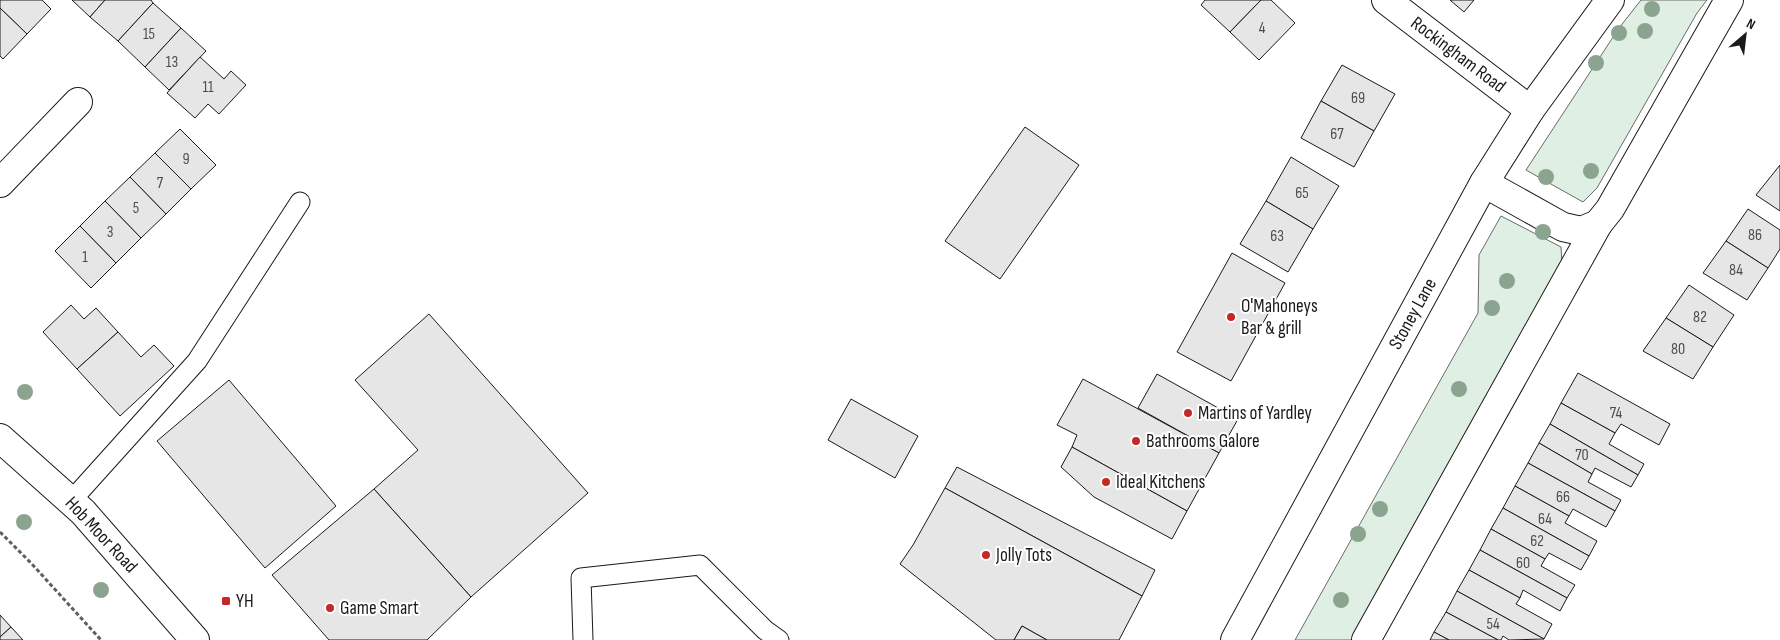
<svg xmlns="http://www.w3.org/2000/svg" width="1780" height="640" viewBox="0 0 1780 640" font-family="'Sofia Sans Condensed',sans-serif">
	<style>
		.green { fill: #e0efe3; stroke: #6a6a6a }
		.building { fill: #e6e6e6; stroke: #1a1a1a }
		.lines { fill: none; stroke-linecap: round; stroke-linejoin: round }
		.service-casing { stroke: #1a1a1a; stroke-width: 21 }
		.minor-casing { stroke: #1a1a1a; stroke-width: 30 }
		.tertiary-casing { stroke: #1a1a1a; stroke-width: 30 }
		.primary-casing { stroke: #1a1a1a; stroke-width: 30 }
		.path { stroke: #5f5f5f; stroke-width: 3; stroke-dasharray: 4 2.5; stroke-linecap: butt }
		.service { stroke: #fff; stroke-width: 19 }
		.minor { stroke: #fff; stroke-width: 28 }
		.tertiary { stroke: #fff; stroke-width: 28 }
		.primary { stroke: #fff; stroke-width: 28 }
		.tree { fill: #8aa48f }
		.poi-dot { fill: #c62828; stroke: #fff; stroke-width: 2 }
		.labels { text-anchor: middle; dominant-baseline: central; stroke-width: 4; stroke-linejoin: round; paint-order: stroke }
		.number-label { font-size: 16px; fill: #4d4d4d }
		.street-label { font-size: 19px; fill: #1a1a1a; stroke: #fff }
		.poi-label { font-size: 19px; fill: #1a1a1a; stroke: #fff; text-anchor: start }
	</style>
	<rect width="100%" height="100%" fill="#fff"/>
	<g class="green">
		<polygon points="1641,0 1707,0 1697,13 1597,188 1583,202 1526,170 1619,28"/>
		<polygon points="1501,216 1561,247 1562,265 1351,640 1295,640 1478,313 1479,255"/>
	</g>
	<g class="building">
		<polygon points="0,0 42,0 51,9 27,34 0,8"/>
		<polygon points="72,0 105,0 90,17"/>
		<polygon points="105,0 151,0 153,3 118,41 90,17"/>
		<polygon points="1205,0 1261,0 1230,32 1201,5"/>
		<polygon points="1261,0 1271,0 1295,23 1259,60 1230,32"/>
		<polygon points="1450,0 1474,0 1464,12"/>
		<polygon points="153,3 181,28 145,67 118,41"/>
		<polygon points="0,8 27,34 3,59 0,56"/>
		<polygon points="181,28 206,51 169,90 145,67"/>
		<polygon points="200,57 224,79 231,71 246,85 219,114 208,104 195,118 167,93"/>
		<polygon points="1342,65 1395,94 1374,131 1321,101"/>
		<polygon points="1321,101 1374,131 1354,167 1301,138"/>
		<polygon points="1025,127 1079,165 1000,279 945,241"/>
		<polygon points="180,129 216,165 191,189 155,153"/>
		<polygon points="155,153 191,189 166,214 130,177"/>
		<polygon points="1291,157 1339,186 1313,229 1266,201"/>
		<polygon points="1780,165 1780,211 1756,195"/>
		<polygon points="130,177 166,214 141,238 105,201"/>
		<polygon points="105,201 141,238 116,263 80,226"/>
		<polygon points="1266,201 1313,229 1288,272 1240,244"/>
		<polygon points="1748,209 1780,230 1780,249 1768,268 1726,241"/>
		<polygon points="80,226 116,263 91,288 55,251"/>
		<polygon points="1726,241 1768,268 1747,300 1703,273"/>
		<polygon points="1232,253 1285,283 1231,381 1177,352"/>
		<polygon points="1689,285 1734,315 1713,347 1666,318"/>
		<polygon points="71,305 84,319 96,308 118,332 77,369 43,332"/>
		<polygon points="429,314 588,493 471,597 374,489 418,450 355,380"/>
		<polygon points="1666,318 1713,347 1693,379 1643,351"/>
		<polygon points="118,332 141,357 154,345 174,366 120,416 77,369"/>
		<polygon points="1578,373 1670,424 1659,445 1621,424 1615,433 1561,403"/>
		<polygon points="1157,374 1238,419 1219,453 1138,408"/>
		<polygon points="1083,379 1219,453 1187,511 1072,447 1077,435 1057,425"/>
		<polygon points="229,380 336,506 265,568 157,441"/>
		<polygon points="851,399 918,436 895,478 828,440"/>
		<polygon points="1561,403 1615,433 1609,444 1644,464 1638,475 1550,424"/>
		<polygon points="1550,424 1638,475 1631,487 1595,468 1592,474 1539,443"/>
		<polygon points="1539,443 1592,474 1588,482 1621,500 1615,511 1528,463"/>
		<polygon points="1072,447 1187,511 1172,539 1094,497 1061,467"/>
		<polygon points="1528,463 1615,511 1606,527 1573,509 1569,516 1515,486"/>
		<polygon points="957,467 1155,570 1142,596 945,488"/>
		<polygon points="1515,486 1569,516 1565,523 1597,541 1589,556 1503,508"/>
		<polygon points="945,488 1142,596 1119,640 1047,640 1022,626 1014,640 996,640 900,564 913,545"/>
		<polygon points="374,489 471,597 427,640 329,640 272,575"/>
		<polygon points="1503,508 1589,556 1581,570 1549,553 1545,559 1491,529"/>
		<polygon points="1491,529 1545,559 1541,566 1575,585 1567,598 1480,550"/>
		<polygon points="1480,550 1567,598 1560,611 1523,590 1520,598 1469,570"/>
		<polygon points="1469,570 1520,598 1516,604 1552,624 1544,639 1457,591"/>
		<polygon points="1457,591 1544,639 1509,640 1503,636 1501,640 1498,640 1446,612"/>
		<polygon points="1446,612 1498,640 1449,640 1434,632"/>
		<polygon points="0,615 11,627 0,637"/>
		<polygon points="1022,626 1047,640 1014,640"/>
		<polygon points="11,627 23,640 0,640 0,637"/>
		<polygon points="1434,632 1449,640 1430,640"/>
	</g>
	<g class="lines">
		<g class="service-casing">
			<g id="service">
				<polyline points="71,501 197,361 300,202"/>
				<polyline points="583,640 581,578 700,565 765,630 779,640"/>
			</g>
		</g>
		<g class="minor-casing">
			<g id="minor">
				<polyline points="1386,0 1530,110"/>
				<polyline points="0,183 78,102"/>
				<polyline points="1484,183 1563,227 1581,231 1598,224"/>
				<polyline points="1366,640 1598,224 1610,209 1729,0"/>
			</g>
		</g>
		<g class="tertiary-casing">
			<polyline id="tertiary" points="0,438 83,512 195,640"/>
		</g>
		<g class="primary-casing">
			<polyline id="primary" points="1235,640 1484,183 1530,110 1610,0"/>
		</g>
		<polyline class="path" points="0,532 31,563 101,640"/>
		<use href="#service" class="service"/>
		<use href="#minor" class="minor"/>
		<use href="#tertiary" class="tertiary"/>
		<use href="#primary" class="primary"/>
	</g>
	<g class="tree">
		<circle cx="1652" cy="9" r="8"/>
		<circle cx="1645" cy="31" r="8"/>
		<circle cx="1619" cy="33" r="8"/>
		<circle cx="1596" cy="63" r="8"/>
		<circle cx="1591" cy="171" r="8"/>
		<circle cx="1546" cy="177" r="8"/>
		<circle cx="1543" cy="232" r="8"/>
		<circle cx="1507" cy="281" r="8"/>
		<circle cx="1492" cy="308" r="8"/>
		<circle cx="1459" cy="389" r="8"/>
		<circle cx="25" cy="392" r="8"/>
		<circle cx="1380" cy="509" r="8"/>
		<circle cx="24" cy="522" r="8"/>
		<circle cx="1358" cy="534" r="8"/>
		<circle cx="101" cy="590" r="8"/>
		<circle cx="1341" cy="600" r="8"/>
	</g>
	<g class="poi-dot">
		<circle cx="1231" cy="317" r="5"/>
		<circle cx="1188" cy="413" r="5"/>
		<circle cx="1136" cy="441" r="5"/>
		<circle cx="1106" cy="482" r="5"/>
		<circle cx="986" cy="555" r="5"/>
		<rect x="221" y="596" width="10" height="10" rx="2.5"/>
		<circle cx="330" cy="608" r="5"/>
	</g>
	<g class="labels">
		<g class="number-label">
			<text x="1262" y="28">4</text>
			<text x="149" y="34">15</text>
			<text x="172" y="62">13</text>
			<text x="208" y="87">11</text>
			<text x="1358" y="98">69</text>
			<text x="1337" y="134">67</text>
			<text x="186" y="159">9</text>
			<text x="160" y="183">7</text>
			<text x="1302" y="193">65</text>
			<text x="136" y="208">5</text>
			<text x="110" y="232">3</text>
			<text x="1755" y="235">86</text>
			<text x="1277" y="236">63</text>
			<text x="85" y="257">1</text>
			<text x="1736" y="270">84</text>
			<text x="1700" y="317">82</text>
			<text x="1678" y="349">80</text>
			<text x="1616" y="413">74</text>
			<text x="1582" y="455">70</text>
			<text x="1563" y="497">66</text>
			<text x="1545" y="519">64</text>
			<text x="1537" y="541">62</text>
			<text x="1523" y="563">60</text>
			<text x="1493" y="624">54</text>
		</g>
		<g class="street-label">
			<text transform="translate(1458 55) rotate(37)">Rockingham Road</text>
			<text transform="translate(1413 314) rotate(-61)">Stoney Lane</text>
			<text transform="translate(101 535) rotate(47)">Hob Moor Road</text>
		</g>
		<g class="poi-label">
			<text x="1241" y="306">O'Mahoneys<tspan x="1241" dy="22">Bar &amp; grill</tspan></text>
			<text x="1198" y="413">Martins of Yardley</text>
			<text x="1146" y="441">Bathrooms Galore</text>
			<text x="1116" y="482">Ideal Kitchens</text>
			<text x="996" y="555">Jolly Tots</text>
			<text x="236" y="601">YH</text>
			<text x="340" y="608">Game Smart</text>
		</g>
	</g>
	<g transform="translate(1745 35) rotate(28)" stroke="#ffffff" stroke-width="4" paint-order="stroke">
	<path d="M0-4L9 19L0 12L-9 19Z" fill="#1a1a1a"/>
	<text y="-8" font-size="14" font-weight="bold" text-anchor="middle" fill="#1a1a1a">N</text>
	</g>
</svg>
